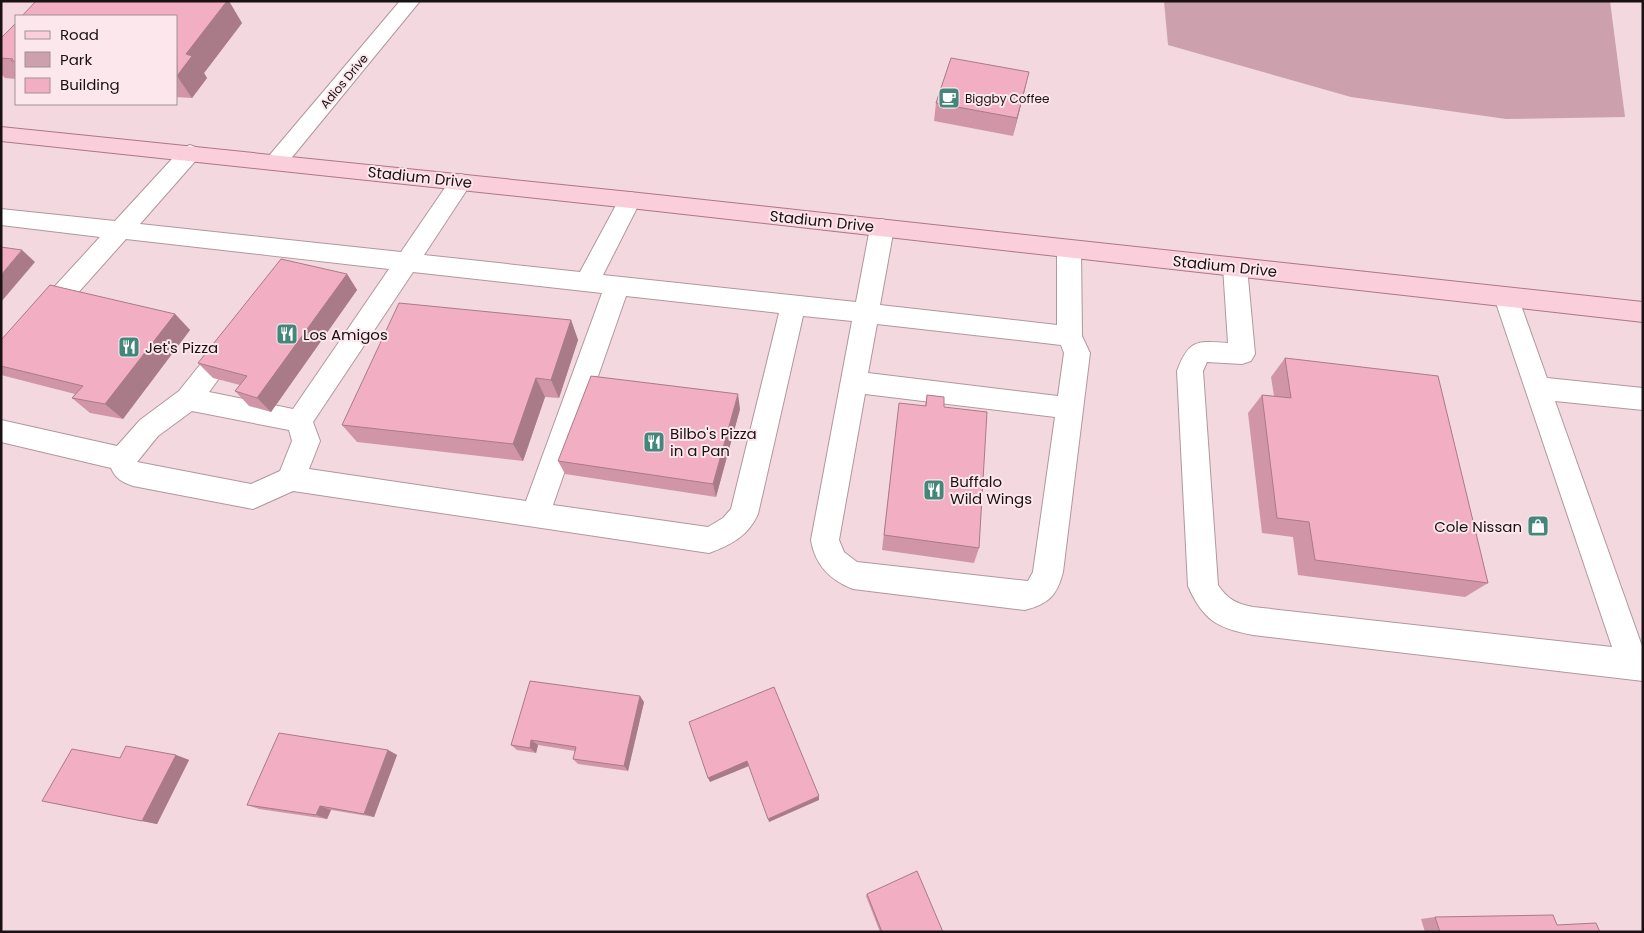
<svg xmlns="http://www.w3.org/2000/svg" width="1644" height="933" viewBox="0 0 1644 933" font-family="Poppins,sans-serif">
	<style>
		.green { fill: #cca0ad }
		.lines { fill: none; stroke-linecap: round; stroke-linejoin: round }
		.minor-casing { stroke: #b0979e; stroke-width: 2 }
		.major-casing { stroke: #ab7787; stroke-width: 2 }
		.minor { fill: #fff; fill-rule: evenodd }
		.major { fill: #fbcedc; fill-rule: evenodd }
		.wall { fill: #d096a8 }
		.shaded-wall { fill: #a97a88 }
		.building { fill: #f2afc3; stroke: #a97a88 }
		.labels { text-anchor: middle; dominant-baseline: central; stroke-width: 4; stroke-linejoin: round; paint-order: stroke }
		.far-street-label { font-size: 12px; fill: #1a1114; stroke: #fce7ed }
		.far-poi-label { font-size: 12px; fill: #1a1114; stroke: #fce7ed; text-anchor: start }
		.street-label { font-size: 15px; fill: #1a1114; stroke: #fce7ed }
		.poi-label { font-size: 15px; fill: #1a1114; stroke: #fce7ed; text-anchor: start }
	</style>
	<rect width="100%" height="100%" fill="#f3d8df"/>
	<polygon class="green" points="1164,1 1610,1 1625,117 1506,119 1351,97 1168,45"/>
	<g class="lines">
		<g class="minor-casing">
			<g id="minor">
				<polygon points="400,1 420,1 284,167 276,170 268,167 265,162 268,157"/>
				<path d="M 190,145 L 198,148 L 201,153 L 198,158 L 140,224 L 401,252 L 453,176 L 461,174 L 469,176 L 472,182 L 424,255 L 580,272 L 622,194 L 630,192 L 638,194 L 641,200 L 603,275 L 856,302 L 870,228 L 874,222 L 882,219 L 890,222 L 894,228 L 880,305 L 1057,325 L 1057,249 L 1061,243 L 1069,240 L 1077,243 L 1081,249 L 1082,336 L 1090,353 L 1063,572 C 1057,596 1048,604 1025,610 L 853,589 C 830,580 815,565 811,540 L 852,321 L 803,316 L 758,514 C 748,536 731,545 709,553 L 293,491 L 253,509 L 133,486 C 122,482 116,479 111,468 L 1,442 L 1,420 L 117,446 L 140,420 L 179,391 L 223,336 L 232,333 L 241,336 L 245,343 L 209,392 L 293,409 L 389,269 L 126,239 L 10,369 L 1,372 L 1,345 L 100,237 L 1,225 L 1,209 L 115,221 L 182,148 ZM 413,272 L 602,293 L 526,501 L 309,469 L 320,441 L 313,422 ZM 626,296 L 779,313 L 731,509 L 723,518 L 708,527 L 553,505 ZM 877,324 L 1061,345 L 1064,353 L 1058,396 L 868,373 ZM 865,394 L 1055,417 L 1033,572 L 1028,581 L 857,562 L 844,552 L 839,540 ZM 192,411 L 289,430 L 292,441 L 280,471 L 251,484 L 137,462 L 158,436 Z"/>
				<path d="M 1235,258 L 1243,261 L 1247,267 L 1255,354 L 1251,361 L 1242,364 L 1207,362 L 1203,371 L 1218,585 C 1227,599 1237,604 1253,607 L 1612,647 L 1494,297 L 1497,290 L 1506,288 L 1515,290 L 1518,297 L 1547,378 L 1643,388 L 1643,410 L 1555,401 L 1643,649 L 1643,681 L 1253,635 C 1217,628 1203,620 1188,586 L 1177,371 C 1189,339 1197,341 1228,343 L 1223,267 L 1227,261 Z"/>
			</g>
		</g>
		<g class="major-casing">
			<polygon id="major" points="1,127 630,192 1643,302 1643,322 630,208 1,141"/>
		</g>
		<use href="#minor" class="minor"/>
		<use href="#major" class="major"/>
	</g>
	<g class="wall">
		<polygon points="176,16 242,23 204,73 207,78 192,98 176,97"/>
		<polygon points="16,23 16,79 5,78 1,74 1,38"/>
		<polygon points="1025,89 1013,136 934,121 936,103"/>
		<polygon points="347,274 357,290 271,412 249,406 235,391 240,385 213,378 198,363"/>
		<polygon points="175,314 190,330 123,419 90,413 72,398 75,394 1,375 1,340"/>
		<polygon points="571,320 578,340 559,398 545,397 523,461 357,442 342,425"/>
		<polygon points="1285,358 1488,583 1465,597 1298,575 1293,537 1262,533 1248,413 1262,395 1274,396 1271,377"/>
		<polygon points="927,395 944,407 979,548 974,563 882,550 897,421 925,406"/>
		<polygon points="740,409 716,497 565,474 558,461"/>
		<polygon points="644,702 628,771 578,764 573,759 575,751 538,745 536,753 517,750 511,745"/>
		<polygon points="388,750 397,755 374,817 331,810 327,819 259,809 247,805"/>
		<polygon points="176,755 189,760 157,824 42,801"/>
		<polygon points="867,894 943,932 880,932 866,896"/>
		<polygon points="1435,917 1557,925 1600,932 1425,932 1421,919"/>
	</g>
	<g class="shaded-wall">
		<polygon points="227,1 229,1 242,23 204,73 207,78 192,98 177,76 186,54"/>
		<polygon points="1029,72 1025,89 1013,136 1017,118"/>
		<polygon points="22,250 35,262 1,302 1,275"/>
		<polygon points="347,274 357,290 271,412 257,398"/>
		<polygon points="175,314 190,330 123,419 105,404"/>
		<polygon points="571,320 578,340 559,398 551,380"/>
		<polygon points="536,378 545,397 523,461 513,444"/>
		<polygon points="738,394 740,409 716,497 713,484"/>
		<polygon points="640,696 644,702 628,771 624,766"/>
		<polygon points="531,740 538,745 536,753 530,748"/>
		<polygon points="388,750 397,755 374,817 364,814"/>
		<polygon points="176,755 189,760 157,824 142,821"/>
		<polygon points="747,761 749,766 710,782 708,778"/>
		<polygon points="819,796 819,800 769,822 768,819"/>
		<polygon points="320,806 331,810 327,819 316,815"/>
	</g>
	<g class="building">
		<polygon points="36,1 227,1 186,54 192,56 177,76 176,16 22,16"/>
		<polygon points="16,23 16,61 11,61 13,59 1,58 1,38"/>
		<polygon points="951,58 1029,72 1017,118 936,103"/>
		<polygon points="1,247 22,250 1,275"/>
		<polygon points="281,259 347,274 257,398 235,391 247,376 198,363"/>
		<polygon points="50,285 175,314 105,404 72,398 83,386 1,366 1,340"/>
		<polygon points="399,303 571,320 551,380 536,378 513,444 342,425"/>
		<polygon points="1285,358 1438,376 1488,583 1315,560 1309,522 1277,518 1262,395 1291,398"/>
		<polygon points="591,376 738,394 713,484 558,461"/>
		<polygon points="927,395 944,397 944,407 987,412 979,548 884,535 899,403 926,406"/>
		<polygon points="530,681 640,696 624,766 573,759 576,747 531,740 530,748 511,745"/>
		<polygon points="774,687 819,796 768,819 747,761 708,778 689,722"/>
		<polygon points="279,733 388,750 364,814 320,806 316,815 247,805"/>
		<polygon points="126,746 176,755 142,821 42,801 72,749 120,758"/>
		<polygon points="917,871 943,932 882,932 867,894"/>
		<polygon points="1553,915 1557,925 1596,923 1600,932 1440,932 1435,917"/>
	</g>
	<defs>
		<g id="cafe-square" transform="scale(1.125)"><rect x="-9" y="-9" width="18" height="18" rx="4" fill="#44877a" stroke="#fce7ed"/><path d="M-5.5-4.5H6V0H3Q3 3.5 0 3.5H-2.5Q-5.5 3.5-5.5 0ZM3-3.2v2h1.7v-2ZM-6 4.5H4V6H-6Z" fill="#fff"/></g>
		<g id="restaurant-square" transform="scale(1.125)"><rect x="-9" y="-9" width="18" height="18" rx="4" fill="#44877a" stroke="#fce7ed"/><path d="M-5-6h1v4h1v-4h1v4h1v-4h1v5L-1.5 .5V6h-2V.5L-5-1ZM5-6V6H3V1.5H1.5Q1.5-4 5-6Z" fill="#fff"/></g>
		<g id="shop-square" transform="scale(1.125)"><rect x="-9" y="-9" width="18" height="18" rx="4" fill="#44877a" stroke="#fce7ed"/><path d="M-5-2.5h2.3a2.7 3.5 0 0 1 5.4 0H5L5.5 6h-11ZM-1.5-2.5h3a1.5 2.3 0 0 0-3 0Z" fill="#fff"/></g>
	</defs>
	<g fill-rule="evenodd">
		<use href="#cafe-square" x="949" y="98"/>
		<use href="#restaurant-square" x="287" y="334"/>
		<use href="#restaurant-square" x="129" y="347"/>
		<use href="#restaurant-square" x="654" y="442"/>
		<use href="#restaurant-square" x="934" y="490"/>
		<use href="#shop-square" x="1538" y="526"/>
	</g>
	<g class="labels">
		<g class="far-street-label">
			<text transform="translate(344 81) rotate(-50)">Adios Drive</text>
		</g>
		<g class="far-poi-label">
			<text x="965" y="98">Biggby Coffee</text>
		</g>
		<g class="street-label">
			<text transform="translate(420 177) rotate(6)">Stadium Drive</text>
			<text transform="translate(822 221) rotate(6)">Stadium Drive</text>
			<text transform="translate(1225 266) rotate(6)">Stadium Drive</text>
		</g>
		<g class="poi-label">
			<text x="303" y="334">Los Amigos</text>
			<text x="145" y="347">Jet's Pizza</text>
			<text x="670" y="433">Bilbo's Pizza<tspan x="670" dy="17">in a Pan</tspan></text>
			<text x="950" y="481">Buffalo<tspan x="950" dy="17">Wild Wings</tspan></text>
			<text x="1522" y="526" text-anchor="end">Cole Nissan</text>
		</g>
	</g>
	<rect width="1644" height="933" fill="none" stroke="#1a1114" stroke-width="5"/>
	<rect x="15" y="15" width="162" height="90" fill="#fce7ed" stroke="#a29196"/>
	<rect x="25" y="31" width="25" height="8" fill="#fbcedc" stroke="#a29196"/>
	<text x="60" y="40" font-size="15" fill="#1a1114">Road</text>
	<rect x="25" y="52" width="25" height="15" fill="#cca0ad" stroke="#a29196"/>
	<text x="60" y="65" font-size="15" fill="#1a1114">Park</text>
	<rect x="25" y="78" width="25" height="15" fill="#f2afc3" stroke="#a29196"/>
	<text x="60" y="90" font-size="15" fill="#1a1114">Building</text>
</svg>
